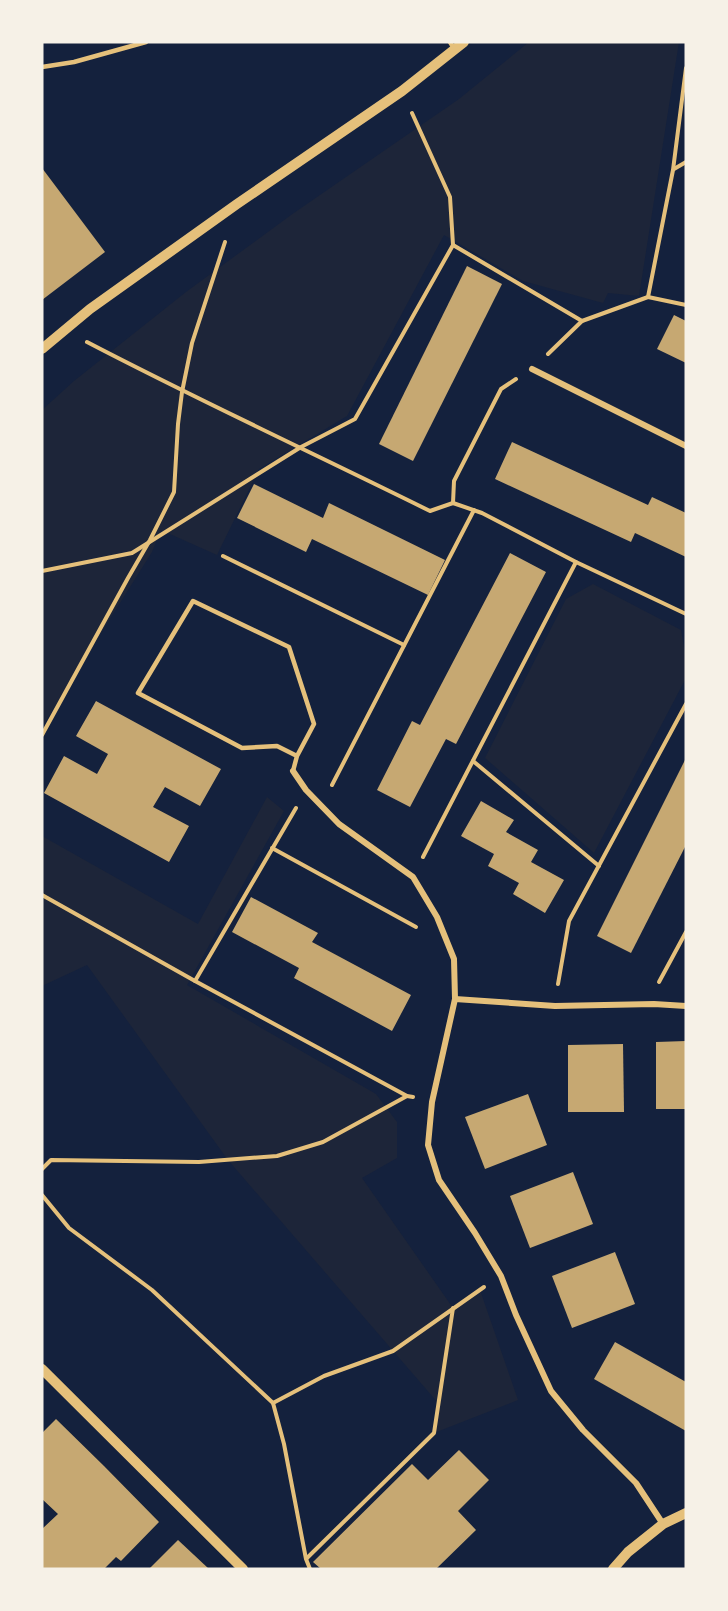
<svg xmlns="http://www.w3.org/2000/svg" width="728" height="1611" viewBox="0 0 728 1611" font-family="Karla,sans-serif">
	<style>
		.green { fill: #1d2539 }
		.building { fill: #c6a872 }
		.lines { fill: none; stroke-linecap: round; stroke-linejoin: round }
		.path { stroke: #e5c07b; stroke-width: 4 }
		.service { stroke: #e5c07b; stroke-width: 4.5 }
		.minor { stroke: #e5c07b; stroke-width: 6 }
		.tertiary { stroke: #e5c07b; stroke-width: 10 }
	</style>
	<rect width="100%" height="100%" fill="#14213d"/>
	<g class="green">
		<polygon points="529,42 679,42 639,296 608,293 603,303 523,281 444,235 347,416 259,469 217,555 161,530 152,552 42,727 42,410 74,381 186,292 291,215 459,99"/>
		<polygon points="593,584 681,630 686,658 686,678 594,853 485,758 566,599"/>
		<polygon points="267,797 284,811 187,985 376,1094 397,1122 397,1158 362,1178 453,1308 480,1290 518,1400 434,1433 439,1404 228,1160 87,965 42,986 42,836 198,924"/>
	</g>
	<g class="building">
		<polygon points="42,168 105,252 42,300"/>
		<polygon points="467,266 502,284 413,461 379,444"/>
		<polygon points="674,315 686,321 686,363 657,349"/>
		<polygon points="512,442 648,505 652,497 686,513 686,557 635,533 631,542 495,479"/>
		<polygon points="254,484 323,518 329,503 445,560 428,595 312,539 306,552 237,518"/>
		<polygon points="510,553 546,572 456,744 446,739 410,807 377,790 412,721 420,725"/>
		<polygon points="96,701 221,769 200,806 165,787 153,807 189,826 169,862 44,793 64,756 97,774 108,754 76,736"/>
		<polygon points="686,758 686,845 631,953 597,936"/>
		<polygon points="481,801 514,820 506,832 538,850 531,862 564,880 545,913 513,894 519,883 488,866 494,854 461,836"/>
		<polygon points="251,897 318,933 312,942 411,995 392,1031 294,978 299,968 232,932"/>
		<polygon points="686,1041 686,1109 656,1109 656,1042"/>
		<polygon points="623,1044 624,1112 568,1112 568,1045"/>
		<polygon points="528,1094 547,1145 485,1169 465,1117"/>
		<polygon points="573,1172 593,1224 530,1248 510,1196"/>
		<polygon points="615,1252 635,1304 572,1328 552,1276"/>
		<polygon points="615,1342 686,1382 686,1431 594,1379"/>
		<polygon points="56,1419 104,1466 159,1522 121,1561 116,1557 104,1569 42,1569 42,1529 58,1514 42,1499 42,1433"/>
		<polygon points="459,1450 489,1480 458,1511 476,1530 436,1569 321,1569 313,1562 412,1464 428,1480"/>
		<polygon points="178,1540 209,1569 149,1569"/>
	</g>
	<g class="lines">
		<g class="path">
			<polyline points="674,169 686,162"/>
			<polyline points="453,245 582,321"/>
			<polyline points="648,297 686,305"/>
			<path d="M 87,342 C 200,401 315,454 430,511 L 453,503 L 454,481 L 501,389 L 516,379"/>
			<polyline points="548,354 582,321 648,297 673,170 686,68"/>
			<polyline points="453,503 482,513 576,562 686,614"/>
			<polyline points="223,556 404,645"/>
			<polyline points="42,571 132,553 301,447 355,419 453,245 450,197 412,113"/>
			<polyline points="42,735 128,578 150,540 174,492 178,424 182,392 192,343 225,242"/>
			<polyline points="473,761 599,866"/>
			<polyline points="332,785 474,510"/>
			<polyline points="272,848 416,927"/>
			<polyline points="423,857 576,562"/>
			<polyline points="42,895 195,981 407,1096 413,1097"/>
			<polyline points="195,981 296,808"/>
			<polyline points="659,982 686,932"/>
			<polyline points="558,984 569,921 686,704"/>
			<polyline points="42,1169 51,1160 199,1162 277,1156 323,1142 407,1096"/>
			<polyline points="42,1195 69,1228 152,1290 273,1403 284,1444 306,1559 310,1569"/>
			<polyline points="273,1403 324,1376 393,1351 484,1287"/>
			<polyline points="307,1558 434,1433 453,1308"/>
		</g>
		<g class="service">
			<polyline points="450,42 455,50"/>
			<polyline points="42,67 74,62 146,42"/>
			<polyline points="293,771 297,756 314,724 289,647 193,601 138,693 242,748 277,746 297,756"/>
		</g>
		<g class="minor">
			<polyline points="532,369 686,446"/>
			<polyline points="293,771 306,790 339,824 413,877 437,917 454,959 455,999 432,1102 428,1145 439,1180 475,1233 501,1276 516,1315 551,1391 583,1430 636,1483 663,1524"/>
			<polyline points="455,999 555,1006 654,1004 686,1006"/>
		</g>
		<g class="tertiary">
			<polyline points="42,349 90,309 237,204 402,91 464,42"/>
			<polyline points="42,1369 243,1569"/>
			<polyline points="613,1569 628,1552 663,1524 686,1513"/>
		</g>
	</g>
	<rect width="728" height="1611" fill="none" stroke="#f6f1e7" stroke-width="87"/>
</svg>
